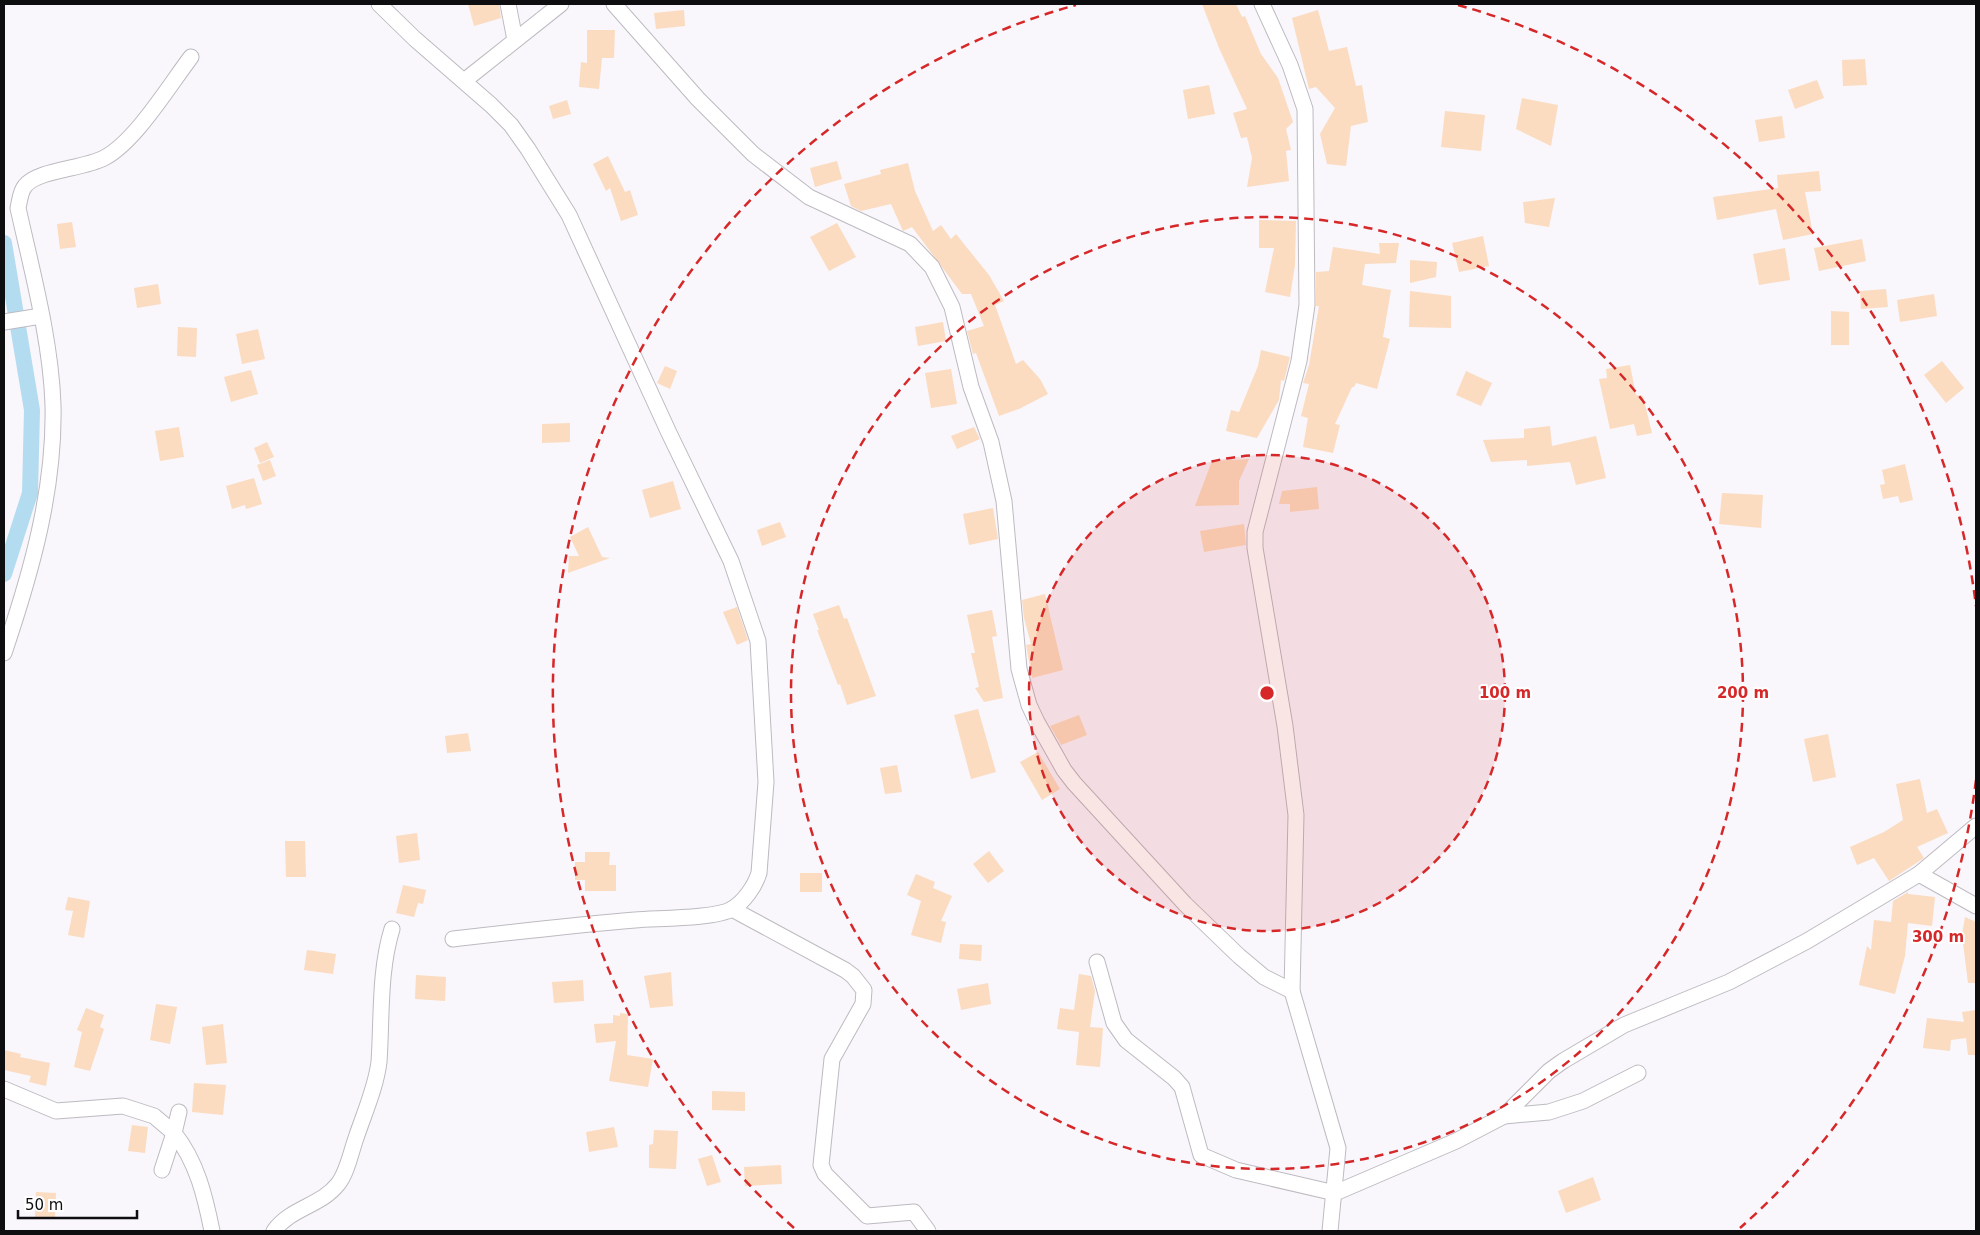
<svg xmlns="http://www.w3.org/2000/svg" width="1980" height="1235" viewBox="0 0 1980 1235" font-family="'DejaVu Sans',sans-serif">
	<style>
		.lines { fill: none; stroke-linecap: round; stroke-linejoin: round }
		.canal { stroke: #b3dcf0; stroke-width: 16 }
		.building { fill: #fbdcc0 }
		.street-casing { stroke: #bdbac0; stroke-width: 17 }
		.street { stroke: #fff; stroke-width: 15 }
		.ring { fill: none; stroke: #d62828; stroke-width: 2.5; stroke-dasharray: 9 6 }
		.centre { fill: #d62828; stroke: #fff; stroke-width: 2.5 }
		.ring-label { font-size: 15px; text-anchor: middle; font-weight: bold; fill: #d62828; stroke: #fff; stroke-width: 4; stroke-linejoin: round; paint-order: stroke }
	</style>
	<rect width="100%" height="100%" fill="#f9f6fc"/>
	<g class="lines">
		<polyline class="canal" points="4,243 32,410 30,493 4,574"/>
	</g>
	<g class="building">
		<polygon points="468,4 499,4 501,18 474,26"/>
		<polygon points="1202,4 1236,4 1242,17 1245,16 1261,54 1278,78 1293,122 1286,129 1291,150 1286,151 1289,181 1247,187 1252,158 1247,137 1241,138 1233,113 1247,109 1219,48"/>
		<polygon points="684,10 685,26 656,29 654,13"/>
		<polygon points="1318,10 1329,51 1347,47 1356,86 1362,85 1368,122 1351,126 1346,166 1327,164 1320,134 1335,108 1316,87 1309,89 1292,18"/>
		<polygon points="587,30 615,30 614,58 602,58 599,89 579,87 581,62 587,63"/>
		<polygon points="1865,59 1867,85 1843,86 1842,60"/>
		<polygon points="1817,80 1824,98 1795,109 1788,90"/>
		<polygon points="1209,85 1215,114 1188,119 1183,90"/>
		<polygon points="1522,98 1558,105 1551,146 1516,129"/>
		<polygon points="567,100 571,114 553,119 549,106"/>
		<polygon points="1445,111 1485,115 1481,151 1441,147"/>
		<polygon points="1782,116 1785,138 1759,142 1755,120"/>
		<polygon points="608,156 625,192 630,190 638,215 621,221 610,188 606,191 593,164"/>
		<polygon points="837,161 842,179 815,187 810,168"/>
		<polygon points="908,163 915,191 933,231 941,225 951,239 956,234 989,275 1004,301 995,305 1016,364 1023,360 1040,379 1048,394 1019,409 999,416 976,353 973,354 967,331 984,326 971,294 962,294 912,227 903,231 891,204 861,211 851,206 844,184 881,174 880,170"/>
		<polygon points="1819,171 1821,191 1805,192 1813,234 1783,240 1776,209 1717,220 1713,197 1778,188 1777,175"/>
		<polygon points="1555,198 1549,227 1525,223 1523,202"/>
		<polygon points="1259,220 1296,221 1295,265 1290,297 1265,292 1274,248 1259,248"/>
		<polygon points="72,222 76,247 60,249 57,224"/>
		<polygon points="837,223 856,257 829,271 810,237"/>
		<polygon points="1483,236 1489,266 1459,272 1452,243"/>
		<polygon points="1862,239 1866,261 1819,271 1814,248"/>
		<polygon points="1379,243 1399,243 1396,263 1365,264 1362,285 1391,290 1383,337 1390,339 1377,389 1356,383 1354,387 1352,387 1335,424 1340,425 1333,453 1303,447 1308,418 1301,416 1309,384 1303,383 1309,365 1319,306 1316,306 1316,272 1329,271 1333,247 1380,254"/>
		<polygon points="1785,248 1790,280 1759,285 1753,254"/>
		<polygon points="1410,260 1437,262 1436,277 1410,283"/>
		<polygon points="158,284 161,304 137,308 134,288"/>
		<polygon points="1886,289 1888,307 1861,309 1860,291"/>
		<polygon points="1410,291 1451,296 1451,328 1409,327"/>
		<polygon points="1934,294 1937,316 1900,322 1897,300"/>
		<polygon points="1831,311 1849,312 1849,345 1831,345"/>
		<polygon points="943,322 946,341 918,346 915,327"/>
		<polygon points="178,327 197,328 196,357 177,356"/>
		<polygon points="258,329 265,359 242,364 236,334"/>
		<polygon points="1261,350 1290,357 1284,381 1281,380 1279,400 1257,438 1226,431 1231,410 1239,412 1258,366"/>
		<polygon points="1942,361 1964,388 1946,403 1924,375"/>
		<polygon points="1630,365 1636,395 1643,396 1652,433 1637,436 1634,424 1610,429 1599,379 1607,378 1606,369"/>
		<polygon points="665,366 677,371 670,389 657,383"/>
		<polygon points="951,369 957,404 931,408 925,373"/>
		<polygon points="251,370 258,394 231,402 224,377"/>
		<polygon points="1466,371 1492,383 1481,406 1456,395"/>
		<polygon points="570,423 570,442 542,443 542,424"/>
		<polygon points="1550,426 1552,446 1596,436 1606,478 1576,485 1570,462 1527,466 1527,460 1491,462 1483,440 1524,438 1524,429"/>
		<polygon points="179,427 184,457 160,461 155,431"/>
		<polygon points="974,427 980,439 957,449 951,436"/>
		<polygon points="267,442 274,457 260,463 254,448"/>
		<polygon points="1249,459 1239,481 1239,505 1195,506 1212,461"/>
		<polygon points="270,460 276,476 263,481 257,465"/>
		<polygon points="1905,464 1913,500 1900,503 1898,496 1883,499 1880,485 1885,484 1882,470"/>
		<polygon points="254,478 262,504 246,509 245,505 232,509 226,486"/>
		<polygon points="673,481 681,509 650,518 642,490"/>
		<polygon points="1317,487 1319,509 1290,512 1290,504 1279,504 1282,491"/>
		<polygon points="1722,493 1763,495 1761,528 1719,524"/>
		<polygon points="993,508 998,539 969,545 963,514"/>
		<polygon points="780,522 786,537 762,546 757,530"/>
		<polygon points="1244,524 1246,545 1204,552 1200,531"/>
		<polygon points="588,527 602,557 610,558 568,573 569,556 579,556 570,537"/>
		<polygon points="1045,594 1063,670 1032,678 1026,645 1031,644 1024,618 1022,600"/>
		<polygon points="839,605 844,619 847,618 876,696 847,705 840,684 838,685 817,630 819,630 813,614"/>
		<polygon points="737,607 748,640 737,645 723,612"/>
		<polygon points="992,610 997,636 992,637 1003,698 984,702 975,688 979,687 971,653 975,653 967,615"/>
		<polygon points="978,709 996,772 971,779 954,715"/>
		<polygon points="1079,715 1087,735 1061,745 1050,726"/>
		<polygon points="468,733 471,751 447,753 445,736"/>
		<polygon points="1828,734 1836,777 1813,782 1804,739"/>
		<polygon points="1038,752 1060,789 1042,800 1020,762"/>
		<polygon points="897,765 902,792 885,794 880,768"/>
		<polygon points="1920,779 1927,813 1937,809 1948,833 1917,847 1924,858 1889,881 1874,858 1857,865 1850,847 1884,832 1903,820 1896,784"/>
		<polygon points="417,833 420,860 399,863 396,836"/>
		<polygon points="285,841 305,841 306,877 286,877"/>
		<polygon points="989,851 1004,871 988,883 973,864"/>
		<polygon points="585,852 610,852 609,865 616,865 616,891 585,891 585,880 575,880 575,862 585,862"/>
		<rect x="800" y="873" width="22" height="19"/>
		<polygon points="916,874 935,882 933,888 952,896 941,921 946,922 941,943 911,935 921,901 907,895"/>
		<polygon points="403,885 426,890 423,904 418,903 414,917 396,913"/>
		<polygon points="1908,892 1908,894 1935,897 1932,926 1908,923 1905,956 1895,994 1859,985 1867,946 1871,950 1874,920 1891,922 1893,901"/>
		<polygon points="68,897 90,901 84,938 68,935 73,911 65,910"/>
		<polygon points="1965,917 1976,922 1976,983 1968,983 1962,935"/>
		<polygon points="960,944 982,945 981,961 959,959"/>
		<polygon points="307,950 336,954 333,974 304,970"/>
		<polygon points="671,972 673,1006 650,1008 644,976"/>
		<polygon points="1079,974 1091,976 1095,991 1090,1027 1103,1028 1100,1067 1076,1065 1079,1032 1057,1029 1060,1008 1074,1010"/>
		<polygon points="416,975 446,977 445,1001 415,999"/>
		<polygon points="583,980 584,1001 554,1003 552,982"/>
		<polygon points="988,983 991,1004 961,1010 957,989"/>
		<polygon points="156,1004 177,1007 170,1044 150,1040"/>
		<polygon points="86,1008 104,1015 100,1027 104,1029 90,1071 74,1067 82,1032 77,1030"/>
		<polygon points="1976,1010 1976,1055 1968,1055 1966,1038 1951,1040 1950,1051 1923,1048 1927,1018 1964,1022 1962,1012"/>
		<polygon points="620,1013 628,1014 627,1055 653,1059 648,1087 609,1081 616,1041 596,1043 594,1024 613,1023 613,1015 620,1016"/>
		<polygon points="223,1024 227,1063 206,1065 202,1027"/>
		<polygon points="4,1050 21,1054 20,1057 50,1063 46,1086 29,1082 31,1076 4,1070"/>
		<polygon points="194,1083 226,1085 223,1115 192,1112"/>
		<polygon points="712,1091 745,1092 745,1111 712,1110"/>
		<polygon points="132,1125 148,1127 145,1153 128,1151"/>
		<polygon points="614,1127 618,1147 589,1152 586,1132"/>
		<polygon points="654,1130 678,1131 676,1169 649,1168 649,1145 653,1144"/>
		<polygon points="712,1155 721,1182 707,1186 698,1159"/>
		<polygon points="781,1165 782,1184 745,1186 744,1167"/>
		<polygon points="1593,1177 1601,1200 1566,1213 1558,1191"/>
		<polygon points="36,1192 56,1193 55,1217 35,1217"/>
	</g>
	<g class="lines">
		<g class="street-casing">
			<g id="street">
				<path d="M 379,4 L 415,39 L 491,105 L 511,125 L 528,149 L 569,215 L 669,433 L 731,561 L 758,641 L 766,782 L 759,873 C 755,886 744,902 732,909 C 714,919 658,918 635,920 C 574,925 514,932 453,939"/>
				<polyline points="508,4 515,40"/>
				<polyline points="614,4 698,99 753,154 809,197 910,244 932,267 952,307 971,387 991,442 1004,501 1019,669 1029,705 1037,722 1064,770 1074,783 1185,904 1239,956 1264,977 1292,991"/>
				<polyline points="1262,4 1290,65 1305,109 1307,305 1299,361 1255,532 1255,548 1285,726 1296,815 1292,991 1338,1148 1330,1231"/>
				<polyline points="464,81 561,4"/>
				<polyline points="4,322 41,316"/>
				<path d="M 4,653 C 31,573 55,490 53,405 C 51,341 32,271 18,208 C 20,200 20,192 25,186 C 37,170 83,169 104,158 C 135,142 169,86 191,57"/>
				<polyline points="1919,874 1976,906"/>
				<polyline points="732,909 845,970 853,976 864,990 863,1004 832,1059 821,1165 825,1174 867,1216 914,1212 928,1231"/>
				<polyline points="1097,962 1114,1023 1126,1040 1174,1078 1182,1087 1201,1155 1236,1170 1335,1193 1456,1141 1504,1116 1549,1071 1563,1061 1624,1025 1729,982 1807,941 1919,874 1976,826"/>
				<polyline points="4,1089 56,1111 123,1106 154,1116 174,1133 179,1112"/>
				<polyline points="1504,1116 1549,1112 1583,1101 1638,1073"/>
				<path d="M 162,1170 L 174,1133 C 197,1162 205,1196 212,1231"/>
				<path d="M 274,1231 C 290,1208 321,1206 338,1184 C 347,1173 351,1152 356,1138 C 364,1114 376,1087 379,1062 C 382,1018 379,971 392,929"/>
			</g>
		</g>
		<use href="#street" class="street"/>
	</g>
	<circle cx="1267" cy="693" r="238" fill="#d62828" fill-opacity=".12"/>
	<g class="ring">
		<circle cx="1267" cy="693" r="238"/>
		<circle cx="1267" cy="693" r="476"/>
		<path d="M1976 780A714 714 0 0 1 1740 1228M794 1228A714 714 0 0 1 1076 5M1458 5A714 714 0 0 1 1976 606"/>
	</g>
	<circle cx="1267" cy="693" r="8" class="centre"/>
	<g class="ring-label">
		<text x="1505" y="698">100 m</text>
		<text x="1743" y="698">200 m</text>
		<text x="1938" y="942">300 m</text>
	</g>
	<rect width="1980" height="1235" fill="none" stroke="#0e0d0f" stroke-width="10"/>
	<path d="M18 1210v8h119v-8" fill="none" stroke="#0e0d0f" stroke-width="2.5"/>
	<text x="25" y="1210" font-size="15" fill="#0e0d0f" stroke="#ffffff" stroke-width="4" paint-order="stroke">50 m</text>
</svg>
